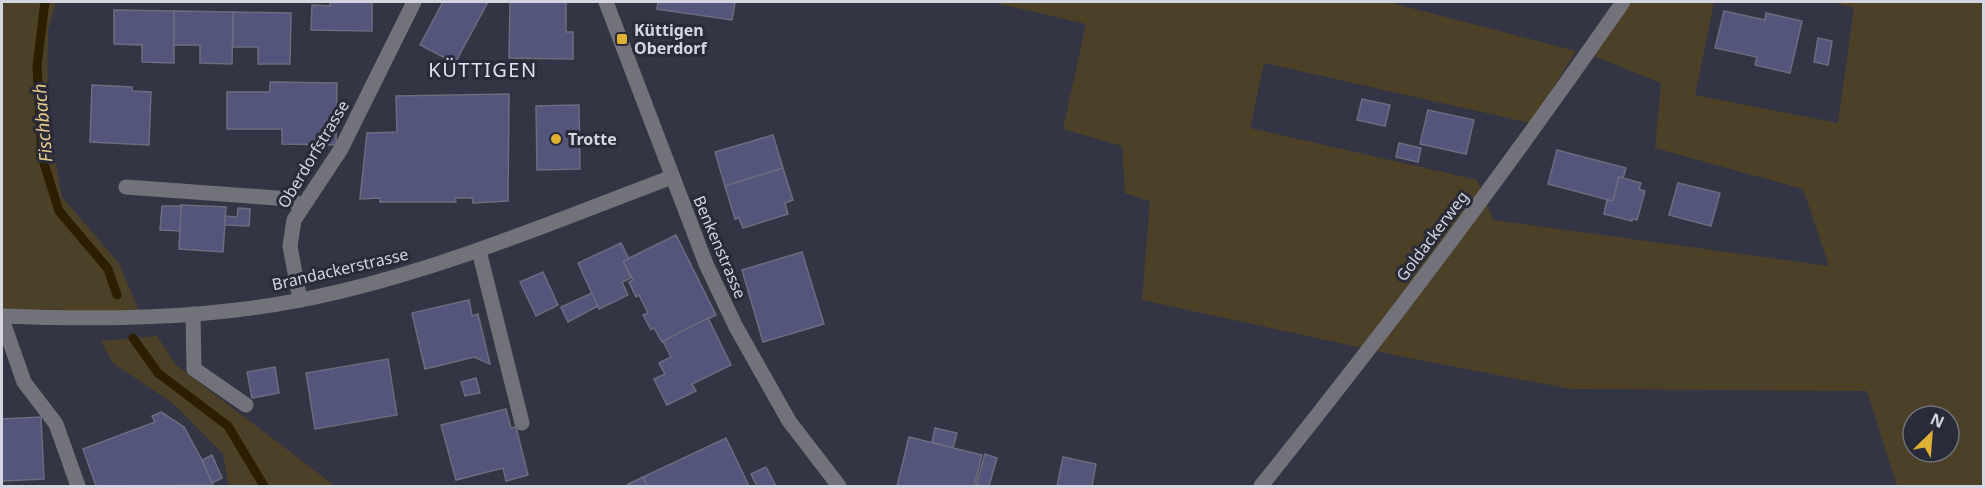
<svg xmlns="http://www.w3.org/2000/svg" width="1985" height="488" viewBox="0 0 1985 488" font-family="'Noto Sans',sans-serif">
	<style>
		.green { fill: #4c4127; fill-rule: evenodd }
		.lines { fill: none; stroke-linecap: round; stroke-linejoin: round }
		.stream { stroke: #2c1f01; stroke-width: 9 }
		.building { fill: #53557b; stroke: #6b6c7d; stroke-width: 1.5 }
		.minor { stroke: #72737a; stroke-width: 15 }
		.poi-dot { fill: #dfb034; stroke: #2a2b39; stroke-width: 2 }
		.labels { text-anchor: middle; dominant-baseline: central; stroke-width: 6; stroke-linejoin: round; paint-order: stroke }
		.poi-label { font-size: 16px; font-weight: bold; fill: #d4d5de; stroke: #2a2b39; text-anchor: start }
		.street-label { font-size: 16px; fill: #d4d5de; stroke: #2a2b39 }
		.water-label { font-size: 18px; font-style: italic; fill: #e8cb88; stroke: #2a2b39 }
		.quarter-label { font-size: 20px; letter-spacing: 1.5px; fill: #dee0f3; stroke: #2a2b39 }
	</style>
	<rect width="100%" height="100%" fill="#343544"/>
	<g class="green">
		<polygon points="2,2 56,2 48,29 47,116 62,197 119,263 141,316 2,316"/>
		<path d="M 991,2 L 1388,2 L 1576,51 L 1531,123 L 1264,63 L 1250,128 L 1477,180 L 1493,220 L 1829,266 L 1803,189 L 1655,148 L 1661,83 L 1594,56 L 1629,2 L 1714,2 L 1695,95 L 1838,123 L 1854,8 L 1832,2 L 1983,2 L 1983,486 L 1897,486 L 1867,391 L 1571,389 L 1404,357 L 1142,300 L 1150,201 L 1125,193 L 1122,146 L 1063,129 L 1086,24 ZM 1913,416 L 1949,416 L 1949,452 L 1913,452 Z"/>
		<polygon points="157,336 176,365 335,486 229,486 223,454 174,404 113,363 101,341"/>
	</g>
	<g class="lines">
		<g class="stream">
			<polyline points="45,2 37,66 42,157 59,211 108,269 117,295"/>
			<polyline points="133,338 158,373 228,426 264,486"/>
		</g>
	</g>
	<g class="building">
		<polygon points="330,2 372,2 372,31 311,30 312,5 330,6"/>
		<polygon points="443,2 488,2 455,63 420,45"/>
		<polygon points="510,2 566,2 566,32 573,32 573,59 509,58"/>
		<polygon points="658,2 735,2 732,20 657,9"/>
		<polygon points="114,10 174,11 174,63 142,62 142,45 114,44"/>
		<polygon points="174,11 233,12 232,64 200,63 200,45 174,45"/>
		<polygon points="1724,11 1765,20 1766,13 1802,21 1790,73 1755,65 1757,57 1715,48"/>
		<polygon points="233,12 291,13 290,64 258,64 258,47 233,47"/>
		<polygon points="1818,38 1832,41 1828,65 1814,62"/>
		<polygon points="270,82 337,83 336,145 282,144 282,129 227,129 227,92 270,92"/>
		<polygon points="92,85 132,87 132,91 151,92 149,145 90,142"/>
		<polygon points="509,94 508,201 473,203 472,198 455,198 456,202 380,202 380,198 360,199 367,133 397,132 396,96"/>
		<polygon points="1362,99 1390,105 1385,126 1357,120"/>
		<polygon points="579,105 580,169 537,170 536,106"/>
		<polygon points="1428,110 1474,120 1466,154 1420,144"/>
		<polygon points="773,135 783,168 725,186 715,152"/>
		<polygon points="1399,143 1421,148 1418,162 1396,157"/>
		<polygon points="1557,150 1626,168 1623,178 1619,177 1613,201 1548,184"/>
		<polygon points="783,168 793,200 785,203 788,214 743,228 739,218 735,219 725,186"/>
		<polygon points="1619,177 1641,183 1639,189 1645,191 1637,220 1632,219 1632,221 1604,214 1607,200 1613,201"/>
		<polygon points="1678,183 1720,193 1711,226 1669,215"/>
		<polygon points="181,205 226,207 223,252 179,249"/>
		<polygon points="162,206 181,206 180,231 160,230"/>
		<polygon points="238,208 250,209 249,226 225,225 225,216 237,217"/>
		<polygon points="676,235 716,315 662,342 654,328 651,330 643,315 648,313 639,295 636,297 629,282 633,280 623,261"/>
		<polygon points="621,243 629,259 623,261 631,278 622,282 628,295 599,309 578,263"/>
		<polygon points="802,252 824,324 763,342 742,270"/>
		<polygon points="543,272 558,305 536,316 520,282"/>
		<polygon points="592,293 598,306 568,322 561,307"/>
		<polygon points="469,300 472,316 478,314 490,364 474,357 425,369 412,313"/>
		<polygon points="708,318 731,365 692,384 696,391 667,405 654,379 665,374 659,363 671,357 663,341"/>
		<polygon points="388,359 397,415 315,429 306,373"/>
		<polygon points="275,367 279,393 252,398 247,372"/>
		<polygon points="476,378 480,393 465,396 461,382"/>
		<polygon points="506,409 511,428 516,427 528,475 506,481 503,468 456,480 441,425"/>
		<polygon points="161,412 184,427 202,460 213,485 96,486 83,449 155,422 152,416"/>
		<polygon points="41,417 44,479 2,481 2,486 2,419"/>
		<polygon points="935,428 957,433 953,448 932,442"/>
		<polygon points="909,437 982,455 974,486 897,486"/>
		<polygon points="726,438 749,486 647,486 643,477"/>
		<polygon points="985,454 997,458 989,486 976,485"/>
		<polygon points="212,455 222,478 212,483 202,460"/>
		<polygon points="1063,457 1096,464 1092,486 1057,486"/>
		<polygon points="766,467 776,486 757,486 751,474"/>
		<polygon points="643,477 647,486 629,486 628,484"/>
	</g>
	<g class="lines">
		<g class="minor">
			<polyline points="606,2 706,264 736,327 789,421 839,486"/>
			<polyline points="126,187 290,199 302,207"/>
			<polyline points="479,251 522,423"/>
			<polyline points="300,300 290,246 294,220 341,149 414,2"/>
			<polyline points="193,314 194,369 246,405"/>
			<path d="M 2,316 C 101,320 203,319 301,300 C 429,275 550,223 672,177"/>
			<polyline points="2,319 24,382 56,424 78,486"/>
			<path d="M 1261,486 C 1387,329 1508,168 1623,2"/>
		</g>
	</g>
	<g class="poi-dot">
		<rect x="616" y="33" width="12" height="12" rx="3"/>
		<circle cx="556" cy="139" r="6"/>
	</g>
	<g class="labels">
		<g class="poi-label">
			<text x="634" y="30">Küttigen<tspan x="634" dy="18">Oberdorf</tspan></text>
			<text x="568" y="139">Trotte</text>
		</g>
		<g class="street-label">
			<text transform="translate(313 154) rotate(-59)">Oberdorfstrasse</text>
			<text transform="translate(1432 236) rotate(-53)">Goldackerweg</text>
			<text transform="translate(720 247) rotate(67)">Benkenstrasse</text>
			<text transform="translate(340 269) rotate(-13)">Brandackerstrasse</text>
		</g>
		<g class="water-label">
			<text transform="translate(42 123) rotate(-95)">Fischbach</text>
		</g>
		<g class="quarter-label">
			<text x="483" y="69">KÜTTIGEN</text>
		</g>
	</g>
	<rect width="1985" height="488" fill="none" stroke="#d4d5de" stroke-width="6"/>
	<g transform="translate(1931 434) rotate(25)"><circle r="28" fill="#2a2b39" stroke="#6e6f7b" stroke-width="1.5"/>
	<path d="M0-4.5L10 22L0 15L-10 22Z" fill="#dfb034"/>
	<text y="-9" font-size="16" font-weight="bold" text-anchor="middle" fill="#d4d5de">N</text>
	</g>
</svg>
